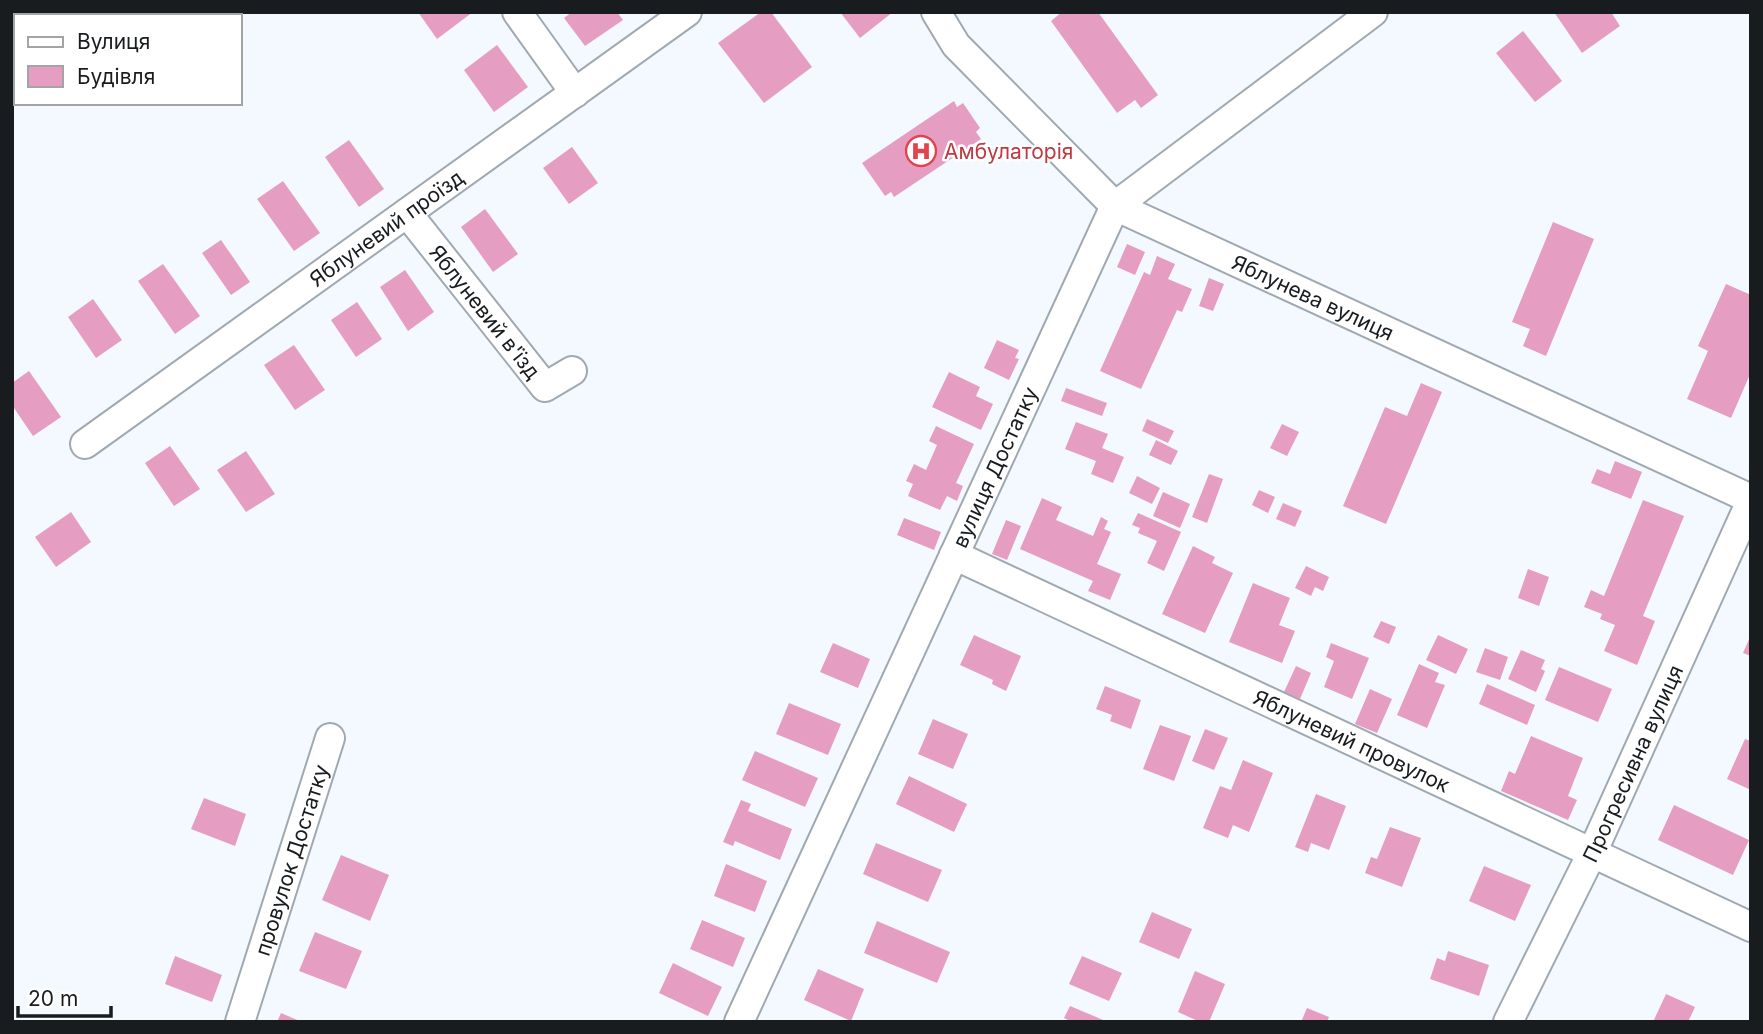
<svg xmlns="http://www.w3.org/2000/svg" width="1763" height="1034" viewBox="0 0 1763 1034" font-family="Inter,sans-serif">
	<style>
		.building { fill: #e59ec2 }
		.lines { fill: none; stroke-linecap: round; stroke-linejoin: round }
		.minor-casing { stroke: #9fa9b1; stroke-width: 32 }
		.minor { stroke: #fff; stroke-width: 28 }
		.labels { text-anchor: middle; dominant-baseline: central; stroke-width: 5; stroke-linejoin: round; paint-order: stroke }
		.health-label { font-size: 21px; fill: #be3a42; stroke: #fff; text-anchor: start }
		.street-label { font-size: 21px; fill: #191c1f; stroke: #fff }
	</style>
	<rect width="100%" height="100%" fill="#f3f9fe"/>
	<g class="building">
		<polygon points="12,12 25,12 27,16 16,16 16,32 12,34"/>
		<polygon points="60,12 95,12 97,16 62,16"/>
		<polygon points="418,12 473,12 437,39"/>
		<polygon points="572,12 617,12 623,20 585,46 564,18"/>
		<polygon points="761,12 771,12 812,67 764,103 718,43"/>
		<polygon points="840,12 893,12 860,38"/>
		<polygon points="1062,12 1098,12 1158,95 1141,108 1135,100 1117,113 1051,21"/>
		<polygon points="1554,12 1611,12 1620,26 1582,53"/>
		<polygon points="1523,31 1562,81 1535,102 1496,53"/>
		<polygon points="497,45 528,87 494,112 464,70"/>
		<polygon points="954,101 957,107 963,103 980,128 976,132 981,139 894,197 891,192 885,196 862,163"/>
		<polygon points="349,140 384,189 359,207 325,157"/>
		<polygon points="572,147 598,183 569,204 543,168"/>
		<polygon points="283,181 320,233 294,251 257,199"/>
		<polygon points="485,209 518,254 493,272 461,227"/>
		<polygon points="1553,222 1594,239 1546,356 1523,346 1530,329 1512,322"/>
		<polygon points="221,240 250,282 231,295 202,253"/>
		<polygon points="1127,244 1145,252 1135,275 1117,267"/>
		<polygon points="1157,256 1175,264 1168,279 1192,289 1182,312 1177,310 1141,389 1100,371 1144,272 1150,275"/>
		<polygon points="163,264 200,316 175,334 138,281"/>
		<polygon points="405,270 434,312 408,331 380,287"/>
		<polygon points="1209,278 1224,284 1213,311 1199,306"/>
		<polygon points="1726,284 1751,295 1751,372 1731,418 1687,399 1708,351 1698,346"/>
		<polygon points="93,299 122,340 96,358 68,317"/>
		<polygon points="357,302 382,339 356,357 331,320"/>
		<polygon points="997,340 1019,350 1015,358 1019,359 1009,380 984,368"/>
		<polygon points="294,345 325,390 295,410 264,365"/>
		<polygon points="29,371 61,417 33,436 12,405 12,383"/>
		<polygon points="949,372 980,387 976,396 993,404 981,430 932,407"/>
		<polygon points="1421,383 1442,392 1386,524 1343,506 1385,407 1407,416"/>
		<polygon points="1066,388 1107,403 1102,416 1061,401"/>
		<polygon points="1147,419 1174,431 1168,443 1142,431"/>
		<polygon points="1076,422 1108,434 1102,448 1124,457 1113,483 1091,474 1096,461 1065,449"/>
		<polygon points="1282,424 1299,432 1287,456 1270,448"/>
		<polygon points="936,426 974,444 956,483 963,486 957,501 947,496 940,510 908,496 913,484 906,481 914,464 926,470 937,445 929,441"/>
		<polygon points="1156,440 1178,451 1171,465 1149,455"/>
		<polygon points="170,446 200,489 174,506 145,463"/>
		<polygon points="246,451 275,494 246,512 217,470"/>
		<polygon points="1615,461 1642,472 1631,499 1591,483 1597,469 1610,474"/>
		<polygon points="1209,474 1223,479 1207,523 1192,517"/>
		<polygon points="1137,476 1160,488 1152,504 1129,493"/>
		<polygon points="1259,490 1275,497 1268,513 1252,505"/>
		<polygon points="1163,492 1190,504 1180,528 1153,516"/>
		<polygon points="1042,498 1062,507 1056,520 1093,536 1101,517 1108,521 1104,529 1111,532 1097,564 1121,574 1110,600 1088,591 1093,581 1020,549"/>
		<polygon points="1643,500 1684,516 1643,616 1655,621 1637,665 1604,651 1615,625 1600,619 1602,614 1584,607 1591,590 1604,596"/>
		<polygon points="1283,503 1302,511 1295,527 1276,519"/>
		<polygon points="71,512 91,542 56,567 35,537"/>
		<polygon points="1138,513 1181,532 1164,571 1147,563 1157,541 1138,533 1140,528 1132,525"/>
		<polygon points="904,518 941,532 934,550 897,535"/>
		<polygon points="1006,520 1021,526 1007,560 992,554"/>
		<polygon points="1193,546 1215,557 1212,563 1233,573 1205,633 1162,614"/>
		<polygon points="1306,566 1329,577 1323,591 1315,587 1311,596 1295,588"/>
		<polygon points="1528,569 1549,577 1539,606 1518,598"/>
		<polygon points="1253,583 1290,598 1279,625 1295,631 1282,663 1229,642"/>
		<polygon points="1381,621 1396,627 1389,644 1373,637"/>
		<polygon points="974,635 1021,656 1006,691 992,684 993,680 960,665"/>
		<polygon points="1438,635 1468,649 1456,674 1426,660"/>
		<polygon points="1751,635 1751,656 1743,653"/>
		<polygon points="833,643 870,659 858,688 820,672"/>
		<polygon points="1331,643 1369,658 1352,699 1324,687 1334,661 1326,657"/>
		<polygon points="1485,648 1508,657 1500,680 1476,672"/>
		<polygon points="1521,650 1545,660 1541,669 1545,671 1536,692 1508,679"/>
		<polygon points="1419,664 1439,673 1435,682 1445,685 1427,728 1397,715"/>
		<polygon points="1296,666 1311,673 1300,699 1284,692"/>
		<polygon points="1559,667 1612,689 1598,722 1545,700"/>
		<polygon points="1487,684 1535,705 1527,725 1479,704"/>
		<polygon points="1105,686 1141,700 1131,729 1110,721 1112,715 1096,709"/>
		<polygon points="1370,689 1392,699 1377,733 1355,724"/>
		<polygon points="789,703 841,724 828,755 776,734"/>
		<polygon points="933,719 968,734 953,769 918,754"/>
		<polygon points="1160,725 1191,736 1174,781 1143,769"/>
		<polygon points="1205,729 1228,738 1214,770 1192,761"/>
		<polygon points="1531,736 1583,758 1568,796 1577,800 1568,820 1501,791 1509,771 1515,774"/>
		<polygon points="1745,739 1751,741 1751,790 1727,779"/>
		<polygon points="755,751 818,778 805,807 742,780"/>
		<polygon points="1243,760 1273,773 1249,832 1233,825 1228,838 1203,828 1220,786 1231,790"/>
		<polygon points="909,776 967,804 954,832 896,804"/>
		<polygon points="1316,794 1346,806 1329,850 1311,843 1308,852 1295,847"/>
		<polygon points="204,798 246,814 235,846 191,829"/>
		<polygon points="741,800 751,804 748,811 792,829 780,860 735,841 733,846 723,842"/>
		<polygon points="1674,805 1749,840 1733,875 1658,840"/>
		<polygon points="1390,827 1421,838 1402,887 1365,873 1371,857 1377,859"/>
		<polygon points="876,843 942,870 928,902 863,874"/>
		<polygon points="341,855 389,875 370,921 322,900"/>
		<polygon points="726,864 767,881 755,912 714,896"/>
		<polygon points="1484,866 1531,885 1515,921 1469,901"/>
		<polygon points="1152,912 1192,929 1179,959 1139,942"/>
		<polygon points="702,920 745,938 733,967 690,949"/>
		<polygon points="877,921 950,952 937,983 864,953"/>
		<polygon points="315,932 362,951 346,989 299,971"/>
		<polygon points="1448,951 1489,965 1479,996 1430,979 1437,958 1445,961"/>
		<polygon points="175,956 222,975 212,1002 165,984"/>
		<polygon points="1082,956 1122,973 1109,1001 1069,984"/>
		<polygon points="673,963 722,987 708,1016 659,993"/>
		<polygon points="818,969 864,989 851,1021 804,1000"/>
		<polygon points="1195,971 1225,984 1209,1022 1200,1022 1178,1012"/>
		<polygon points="1666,994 1695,1007 1688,1022 1653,1022"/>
		<polygon points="1070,1006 1108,1022 1072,1022 1064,1018"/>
		<polygon points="1307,1008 1329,1017 1327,1022 1301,1022"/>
		<polygon points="281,1013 302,1022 277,1022"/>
	</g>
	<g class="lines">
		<g class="minor-casing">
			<g id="minor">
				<polyline points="517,12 575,93"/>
				<path id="s1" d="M 936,12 L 956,45 L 1115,206 L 1751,499"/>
				<path id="s2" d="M 407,213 L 545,387 L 572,371"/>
				<path id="s3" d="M 85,444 L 687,12"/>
				<path id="s4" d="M 954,555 L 1751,927"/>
				<path id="s5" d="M 240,1022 L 330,738"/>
				<path id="s6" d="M 739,1022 L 1115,206 L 1373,12"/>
				<path id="s7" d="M 1508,1022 L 1592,853 L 1751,501"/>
			</g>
		</g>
		<use href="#minor" class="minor"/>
	</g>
	<defs>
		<g id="hospital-ring" transform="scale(1.575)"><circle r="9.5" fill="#fff" stroke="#e0444e" stroke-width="1.5"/><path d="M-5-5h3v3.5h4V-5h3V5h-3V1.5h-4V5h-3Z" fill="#e0444e"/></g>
	</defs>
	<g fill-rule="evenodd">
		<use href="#hospital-ring" x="921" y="151"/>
	</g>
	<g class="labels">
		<g class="health-label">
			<text x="944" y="151">Амбулаторія</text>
		</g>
		<g class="street-label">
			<text stroke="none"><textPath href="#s3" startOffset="371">Яблуневий проїзд</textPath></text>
			<text stroke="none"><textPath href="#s1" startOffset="483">Яблунева вулиця</textPath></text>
			<text stroke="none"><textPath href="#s2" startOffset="126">Яблуневий в'їзд</textPath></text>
			<text stroke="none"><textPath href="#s6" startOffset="611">вулиця Достатку</textPath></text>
			<text stroke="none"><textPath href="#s4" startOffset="439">Яблуневий провулок</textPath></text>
			<text stroke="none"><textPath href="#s7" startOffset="287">Прогресивна вулиця</textPath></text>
			<text stroke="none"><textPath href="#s5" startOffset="170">провулок Достатку</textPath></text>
		</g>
	</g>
	<rect width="1763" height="1034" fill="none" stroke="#191c1f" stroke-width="28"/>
	<rect x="14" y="14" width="228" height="91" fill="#ffffff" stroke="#a3a4a5" stroke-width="2"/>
	<rect x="28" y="37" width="35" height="10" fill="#ffffff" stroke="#a3a4a5" stroke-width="2"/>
	<text x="77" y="49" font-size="21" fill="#191c1f">Вулиця</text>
	<rect x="28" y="66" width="35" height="21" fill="#e59ec2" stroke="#a3a4a5" stroke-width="2"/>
	<text x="77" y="84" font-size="21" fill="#191c1f">Будівля</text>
	<path d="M18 1006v10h93v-10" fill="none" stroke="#191c1f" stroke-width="3.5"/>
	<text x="28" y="1006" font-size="21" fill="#191c1f" stroke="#ffffff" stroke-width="5" paint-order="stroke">20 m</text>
</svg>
